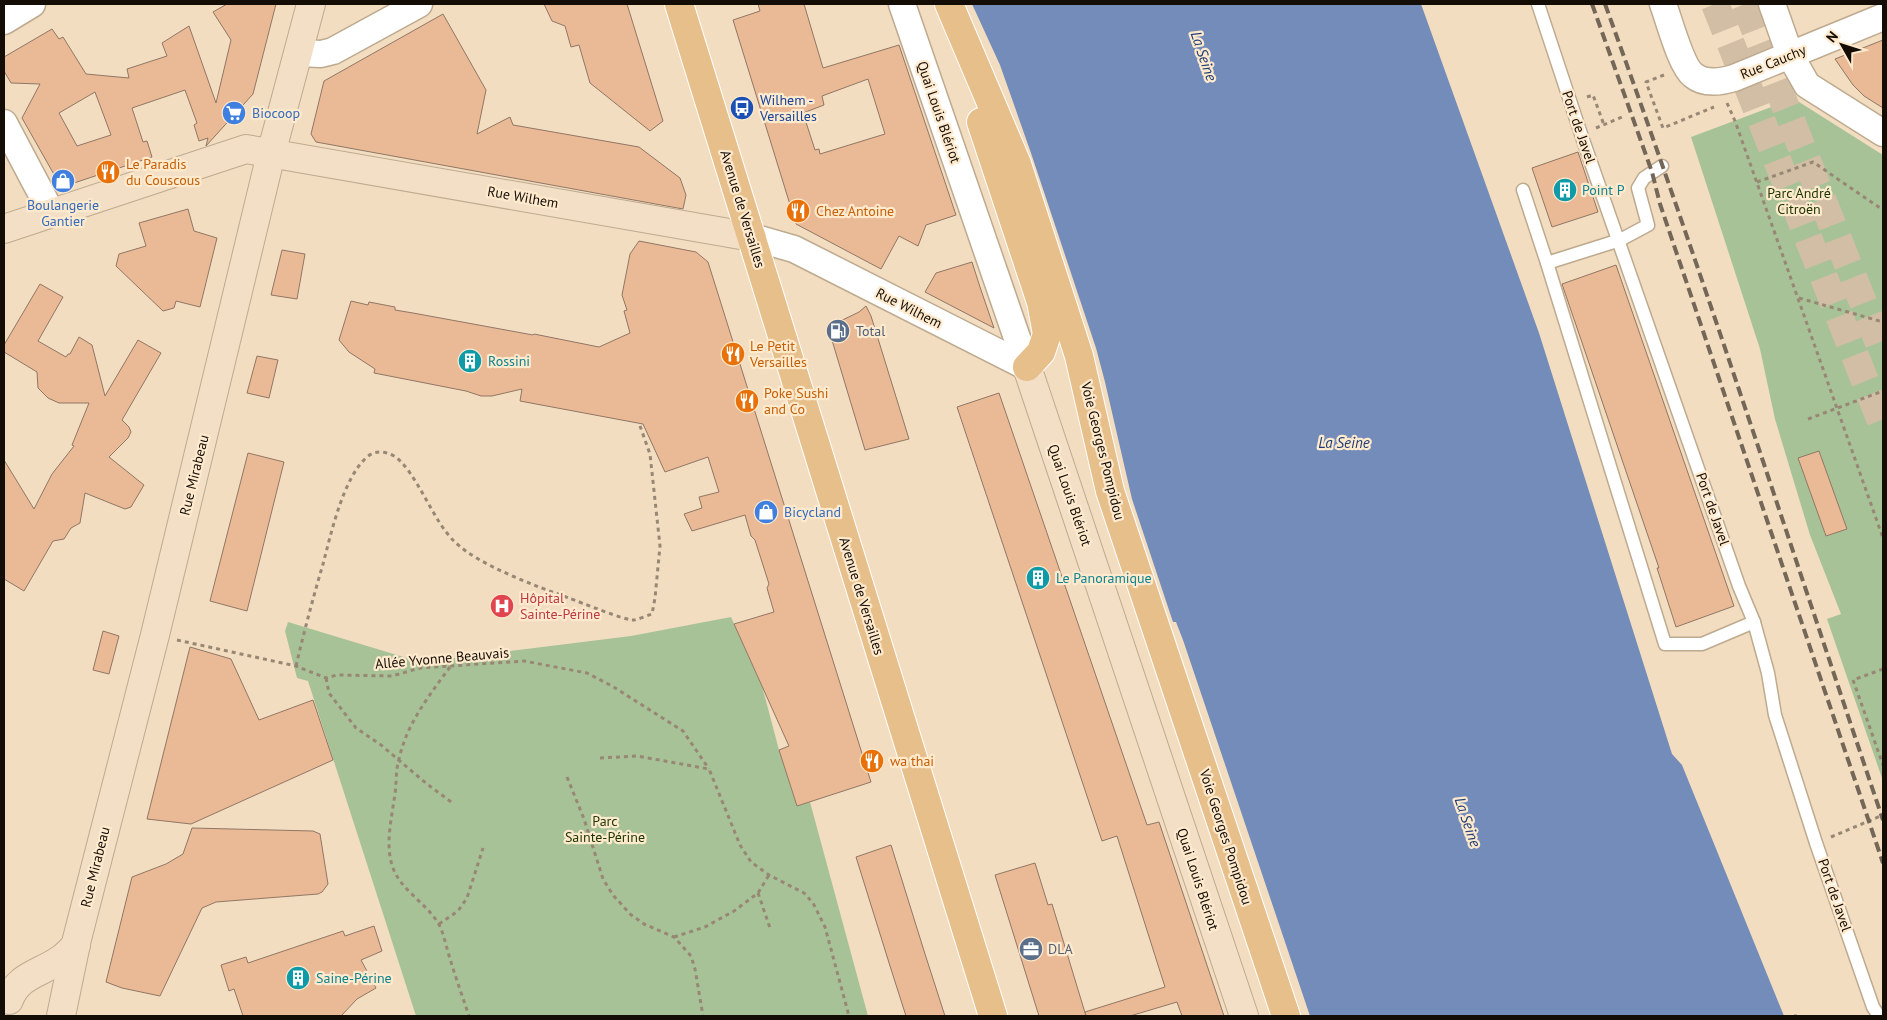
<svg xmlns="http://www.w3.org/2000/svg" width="1887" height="1020" viewBox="0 0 1887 1020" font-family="'PT Sans',sans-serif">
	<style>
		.green { fill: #a8c297 }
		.water { fill: #738cb9 }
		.building { fill: #eab996; stroke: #917764; fill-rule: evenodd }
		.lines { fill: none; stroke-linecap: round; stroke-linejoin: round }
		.primary-tunnel { stroke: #d1bea5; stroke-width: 28; stroke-dasharray: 28 14; stroke-linecap: butt }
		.lane-casing { stroke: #beaa8f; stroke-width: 15 }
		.street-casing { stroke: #beaa8f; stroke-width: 29 }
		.secondary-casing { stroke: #beaa8f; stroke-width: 30 }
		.primary-casing { stroke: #fff; stroke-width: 30 }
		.path { stroke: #978774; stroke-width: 3; stroke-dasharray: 4 4; stroke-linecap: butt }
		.lane { stroke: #fff; stroke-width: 12 }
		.street { stroke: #fff; stroke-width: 26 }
		.secondary { stroke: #f3dfc5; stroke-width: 28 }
		.primary { stroke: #e6bf8b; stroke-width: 28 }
		.rail { stroke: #746757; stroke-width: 4; stroke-dasharray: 10 5; stroke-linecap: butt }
		.labels { text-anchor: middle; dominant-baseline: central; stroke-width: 4.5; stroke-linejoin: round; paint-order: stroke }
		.street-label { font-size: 14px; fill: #140d05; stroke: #ffeace }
		.transit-label { font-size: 14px; fill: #164399; stroke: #ffeace; text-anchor: start }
		.shop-label { font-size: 14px; fill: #366cbe; stroke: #ffeace; text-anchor: start }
		.food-label { font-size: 14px; fill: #c56008; stroke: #ffeace; text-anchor: start }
		.culture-label { font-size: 14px; fill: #0d838f; stroke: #ffeace; text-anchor: start }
		.park-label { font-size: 14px; fill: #1c3601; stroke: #ffeace }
		.service-label { font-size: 14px; fill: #4e5e75; stroke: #ffeace; text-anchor: start }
		.health-label { font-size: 14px; fill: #be3a42; stroke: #ffeace; text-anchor: start }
		.water-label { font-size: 15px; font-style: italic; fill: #1e3d75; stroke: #ffeace }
	</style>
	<rect width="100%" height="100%" fill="#f2ddc1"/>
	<g class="green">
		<polygon points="1788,95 1883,155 1883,781 1827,619 1841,614 1810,535 1775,419 1760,349 1691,137 1782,103"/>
		<polygon points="731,617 762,686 779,750 797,806 810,802 868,1016 416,1016 308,681 297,678 285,631 288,622 420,662 631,636"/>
	</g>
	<polygon class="water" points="972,4 1421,4 1539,333 1672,754 1682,765 1784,1016 1310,1016 1183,640 1176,622 1173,622 1132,499 1105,382 1096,348 1031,153 1000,65"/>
	<g class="building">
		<path d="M 227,4 L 276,4 L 253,94 L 206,146 L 208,138 L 199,141 L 194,125 L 197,123 L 185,90 L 132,108 L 143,142 L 147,141 L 152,157 L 71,184 L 56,178 L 22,118 L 40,84 L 11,83 L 4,71 L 4,57 L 52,29 L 59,39 L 63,37 L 86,74 L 129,78 L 127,69 L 167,56 L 162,43 L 189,26 L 216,103 L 231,40 L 213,12 ZM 95,92 L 111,135 L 77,146 L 59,113 Z"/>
		<polygon points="544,4 627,4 663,121 650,131 590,83 579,45 571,47 565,26 552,21"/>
		<path d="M 758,4 L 804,4 L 823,68 L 899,45 L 956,215 L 926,225 L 918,246 L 899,236 L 881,269 L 796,224 L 733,20 L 760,11 ZM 868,79 L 885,134 L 820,154 L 819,149 L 815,150 L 803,113 L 824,105 L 822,96 Z"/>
		<polygon points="443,14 486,90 477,134 510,117 513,125 639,147 680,178 686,195 683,209 316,142 311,134 324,81"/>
		<polygon points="1883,40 1883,108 1864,96 1853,85 1835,59"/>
		<polygon points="1578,152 1598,212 1552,227 1532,168"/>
		<polygon points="188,209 194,231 217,238 200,307 176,301 174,308 163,311 116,266 119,254 146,246 139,223"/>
		<polygon points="639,241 696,252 708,262 871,782 797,806 779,750 789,746 734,624 774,612 767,588 769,584 755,540 751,536 745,515 692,531 684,514 702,508 699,497 719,492 708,457 665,472 643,424 520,401 522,389 492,396 481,396 466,391 374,373 375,369 349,352 339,340 351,301 368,305 369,302 395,307 395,310 413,313 533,335 534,334 599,347 630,333 624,311 627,310 622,295 630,254"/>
		<polygon points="282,250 305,254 297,299 271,295"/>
		<polygon points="972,262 980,287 994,328 925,292 936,273"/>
		<polygon points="1616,265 1734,606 1676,627 1657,568 1659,568 1562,284"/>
		<polygon points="40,284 63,297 38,341 66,357 68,354 70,354 79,337 92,345 105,396 138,340 161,353 122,420 129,427 131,432 128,438 109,457 144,485 131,507 125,509 85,493 80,523 71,528 64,539 53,541 24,591 4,579 4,460 34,509 52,474 74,446 72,445 89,403 59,403 48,398 38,388 37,372 4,352 4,345"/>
		<polygon points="866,306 871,316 909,439 865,450 828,327 859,312"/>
		<polygon points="257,356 278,360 269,398 247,393"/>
		<polygon points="999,393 1147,825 1159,822 1224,1016 1182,1016 1177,1002 1130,1016 1086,1016 1085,1012 1165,987 1117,836 1102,841 957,407"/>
		<polygon points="1819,451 1847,529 1826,536 1798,458"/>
		<polygon points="248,453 284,462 247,611 210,601"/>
		<polygon points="103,631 119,636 109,674 93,670"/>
		<polygon points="190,647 231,659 259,720 313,700 333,760 191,824 147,819"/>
		<polygon points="192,828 313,831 320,834 328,884 322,892 318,894 216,902 202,908 160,996 122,988 106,982 132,877 166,864 183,854"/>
		<polygon points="891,845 925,954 945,1016 906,1016 890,966 856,857"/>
		<polygon points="1035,863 1048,905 1052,904 1086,1016 1039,1016 995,875"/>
		<polygon points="374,926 382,951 361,960 376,988 357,999 341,1016 243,1016 234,989 229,991 221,965 246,957 248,963 343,931 345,936"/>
	</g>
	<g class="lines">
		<g class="primary-tunnel">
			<polyline points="1715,4 1883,426"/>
			<polyline points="1745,4 1883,353"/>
		</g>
		<g class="lane-casing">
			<g id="lane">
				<polyline points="1538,4 1581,134 1739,586 1754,622 1768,673 1775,715 1816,843 1873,1007 1879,1016"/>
				<polyline points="1523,190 1547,263 1620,240 1648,225 1638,188 1644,178 1662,166"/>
				<polyline points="1547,263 1665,644 1702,644 1754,622"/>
			</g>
		</g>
		<g class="street-casing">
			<g id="street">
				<polyline points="902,4 1027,367"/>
				<path d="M 1663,4 C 1669,20 1681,66 1693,75 C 1705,85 1721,82 1734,78 L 1883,17"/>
				<polyline points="1772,4 1790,55 1807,85 1883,133"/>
				<polyline points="4,21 32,4"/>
				<polyline points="298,53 321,54 333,51 419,4"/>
				<polyline points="4,123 51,212"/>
				<polyline points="752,237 794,249 1027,367"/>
			</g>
		</g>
		<g class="secondary-casing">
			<g id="secondary">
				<polyline points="4,229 246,149 752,237"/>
				<polyline points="1027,367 1244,1016"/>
				<path d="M 9,1000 C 18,976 38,974 58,961 C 65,957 70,951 76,945"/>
				<polyline points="61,1016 77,939 155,635 271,154 311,4"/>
			</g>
		</g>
		<g class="primary-casing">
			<g id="primary">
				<polyline points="679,4 993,1016"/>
				<polyline points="949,4 1017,164 1079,356 1110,491 1286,1016"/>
				<polyline points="981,122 1041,302 1047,334 1041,352 1027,367"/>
			</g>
		</g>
		<g class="path">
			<polyline points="1664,75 1646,82 1663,128 1714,107"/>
			<polyline points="1587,97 1593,95 1604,125"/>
			<polyline points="1727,103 1735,121 1883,538"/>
			<polyline points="1596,128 1622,117"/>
			<polyline points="1757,182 1813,162 1883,210"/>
			<polyline points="1799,298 1883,322"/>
			<polyline points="1808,419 1883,391"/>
			<polyline points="177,640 296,666 326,678 337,675 392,676 420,668 524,661 587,673 612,686 683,731 709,769"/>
			<path d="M 296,666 C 304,632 313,598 323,564 C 331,534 343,478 367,457 C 375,450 385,451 394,456 C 416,470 433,522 455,542 C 478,565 538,587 569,598 C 580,602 626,621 634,620 C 639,619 646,616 652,614 L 655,598 L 660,546 L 650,454 L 640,426"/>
			<path d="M 450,667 C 429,696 407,723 399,759 C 395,772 397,787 394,800 C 391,822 385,846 393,868 C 401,890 426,903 438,923 C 443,931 445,942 448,952 C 454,973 462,995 469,1016"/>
			<polyline points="1883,669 1853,680 1883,765"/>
			<polyline points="326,678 329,693 356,728 381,745 427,784 454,804"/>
			<polyline points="600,758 637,756 709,769 740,845 751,862 769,875 804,893 813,903 825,927 849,1016"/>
			<polyline points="567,777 584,819 603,879 613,895 630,914 644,924 674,937 691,956 695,969 703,1016"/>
			<polyline points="1831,837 1883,815"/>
			<polyline points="758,893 770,928"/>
			<polyline points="439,924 458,911 467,898 483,848"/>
			<polyline points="674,937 705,927 734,911 758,893 769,875"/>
			<polyline points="1794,1016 1797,1016"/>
		</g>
		<use href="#lane" class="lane"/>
		<use href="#street" class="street"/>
		<use href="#secondary" class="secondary"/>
		<use href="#primary" class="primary"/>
		<g class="rail">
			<polyline points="1592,4 1652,172 1660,204 1883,863"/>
			<path d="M 1605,4 C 1703,274 1791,548 1883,820"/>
		</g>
	</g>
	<defs>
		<g id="bus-disc" transform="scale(1.25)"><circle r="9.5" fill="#1a4fb4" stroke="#ffeace"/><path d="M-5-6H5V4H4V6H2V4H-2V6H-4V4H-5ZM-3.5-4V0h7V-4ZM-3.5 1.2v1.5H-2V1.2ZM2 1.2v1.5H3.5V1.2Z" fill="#fff"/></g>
		<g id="supermarket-disc" transform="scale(1.25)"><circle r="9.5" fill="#3f7fe0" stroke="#ffeace"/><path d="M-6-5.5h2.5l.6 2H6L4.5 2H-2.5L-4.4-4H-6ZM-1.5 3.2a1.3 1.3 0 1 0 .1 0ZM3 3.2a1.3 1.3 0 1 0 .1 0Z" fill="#fff"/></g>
		<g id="restaurant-disc" transform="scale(1.25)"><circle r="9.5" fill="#e8710a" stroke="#ffeace"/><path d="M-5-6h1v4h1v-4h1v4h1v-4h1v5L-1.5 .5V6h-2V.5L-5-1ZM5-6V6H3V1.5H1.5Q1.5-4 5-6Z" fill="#fff"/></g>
		<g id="shop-disc" transform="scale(1.25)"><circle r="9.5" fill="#3f7fe0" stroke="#ffeace"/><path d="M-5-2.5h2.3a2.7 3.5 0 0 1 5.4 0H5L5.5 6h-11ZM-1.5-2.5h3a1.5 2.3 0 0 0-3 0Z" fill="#fff"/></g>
		<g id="building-disc" transform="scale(1.25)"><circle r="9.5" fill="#0f9aa8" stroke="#ffeace"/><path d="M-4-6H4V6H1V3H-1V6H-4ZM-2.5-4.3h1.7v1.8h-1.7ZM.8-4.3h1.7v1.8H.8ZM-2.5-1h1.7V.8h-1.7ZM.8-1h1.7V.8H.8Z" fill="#fff"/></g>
		<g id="fuel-disc" transform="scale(1.25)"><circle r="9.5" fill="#5c6f8a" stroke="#ffeace"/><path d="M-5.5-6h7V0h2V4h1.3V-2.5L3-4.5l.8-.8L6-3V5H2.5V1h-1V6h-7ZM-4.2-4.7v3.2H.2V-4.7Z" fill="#fff"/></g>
		<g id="hospital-disc" transform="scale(1.25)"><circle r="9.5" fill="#e0444e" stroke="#ffeace"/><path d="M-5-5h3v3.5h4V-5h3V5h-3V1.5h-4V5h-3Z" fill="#fff"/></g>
		<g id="office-disc" transform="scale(1.25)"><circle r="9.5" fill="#5c6f8a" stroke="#ffeace"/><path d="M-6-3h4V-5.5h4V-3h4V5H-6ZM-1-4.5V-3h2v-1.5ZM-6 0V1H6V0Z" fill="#fff"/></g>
	</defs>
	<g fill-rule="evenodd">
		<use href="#bus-disc" x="742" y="108"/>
		<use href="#supermarket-disc" x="234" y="113"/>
		<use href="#restaurant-disc" x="108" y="172"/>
		<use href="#shop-disc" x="63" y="181"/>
		<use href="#building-disc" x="1565" y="190"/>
		<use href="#restaurant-disc" x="798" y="211"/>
		<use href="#fuel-disc" x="838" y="331"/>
		<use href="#restaurant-disc" x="733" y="354"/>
		<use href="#building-disc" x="470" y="361"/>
		<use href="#restaurant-disc" x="747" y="401"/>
		<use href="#shop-disc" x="766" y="512"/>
		<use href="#building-disc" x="1038" y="578"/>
		<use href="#hospital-disc" x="502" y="606"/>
		<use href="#restaurant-disc" x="872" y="761"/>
		<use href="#office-disc" x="1031" y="949"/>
		<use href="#building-disc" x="298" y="978"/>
	</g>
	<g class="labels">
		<g class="street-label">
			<text transform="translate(1773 62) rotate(-22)">Rue Cauchy</text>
			<text transform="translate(939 112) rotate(71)">Quai Louis Blériot</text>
			<text transform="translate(1579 127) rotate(71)">Port de Javel</text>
			<text transform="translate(523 197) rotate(10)">Rue Wilhem</text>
			<text transform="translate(743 209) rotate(73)">Avenue de Versailles</text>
			<text transform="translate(909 308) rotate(27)">Rue Wilhem</text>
			<text transform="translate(1103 451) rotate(76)">Voie Georges Pompidou</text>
			<text transform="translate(194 475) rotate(-76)">Rue Mirabeau</text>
			<text transform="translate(1070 495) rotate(71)">Quai Louis Blériot</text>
			<text transform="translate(1713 509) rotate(71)">Port de Javel</text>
			<text transform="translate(862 596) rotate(73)">Avenue de Versailles</text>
			<text transform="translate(442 658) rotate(-5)">Allée Yvonne Beauvais</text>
			<text transform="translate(1226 837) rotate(72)">Voie Georges Pompidou</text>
			<text transform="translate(95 867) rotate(-76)">Rue Mirabeau</text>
			<text transform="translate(1198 879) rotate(72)">Quai Louis Blériot</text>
			<text transform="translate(1835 895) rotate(71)">Port de Javel</text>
		</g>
		<g class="transit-label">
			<text x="760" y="100">Wilhem -<tspan x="760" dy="16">Versailles</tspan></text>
		</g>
		<g class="shop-label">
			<text x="252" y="113">Biocoop</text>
			<text x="63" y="205" text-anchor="middle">Boulangerie<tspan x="63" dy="16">Gantier</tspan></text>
			<text x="784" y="512">Bicycland</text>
		</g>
		<g class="food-label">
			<text x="126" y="164">Le Paradis<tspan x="126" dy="16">du Couscous</tspan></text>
			<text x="816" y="211">Chez Antoine</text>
			<text x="750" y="346">Le Petit<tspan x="750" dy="16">Versailles</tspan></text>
			<text x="764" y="393">Poke Sushi<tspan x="764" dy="16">and Co</tspan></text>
			<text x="890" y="761">wa thai</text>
		</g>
		<g class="culture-label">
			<text x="1582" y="190">Point P</text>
			<text x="488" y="361">Rossini</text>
			<text x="1056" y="578">Le Panoramique</text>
			<text x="316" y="978">Saine-Périne</text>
		</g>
		<g class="park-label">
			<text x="1799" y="193">Parc André<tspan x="1799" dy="16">Citroën</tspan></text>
			<text x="605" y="821">Parc<tspan x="605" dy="16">Sainte-Périne</tspan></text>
		</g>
		<g class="service-label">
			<text x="856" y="331">Total</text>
			<text x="1048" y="949">DLA</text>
		</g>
		<g class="health-label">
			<text x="520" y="598">Hôpital<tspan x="520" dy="16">Sainte-Périne</tspan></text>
		</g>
		<g class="water-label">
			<text transform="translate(1204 56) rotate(71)">La Seine</text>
			<text x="1344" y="442">La Seine</text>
			<text transform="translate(1468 822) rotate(71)">La Seine</text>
		</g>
	</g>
	<rect width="1887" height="1020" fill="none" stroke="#140d05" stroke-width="10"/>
	<g transform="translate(1842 45) rotate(309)" stroke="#ffeace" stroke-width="4" paint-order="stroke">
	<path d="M0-4L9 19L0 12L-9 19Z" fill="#140d05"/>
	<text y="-8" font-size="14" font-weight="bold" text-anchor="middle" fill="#140d05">N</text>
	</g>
</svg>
